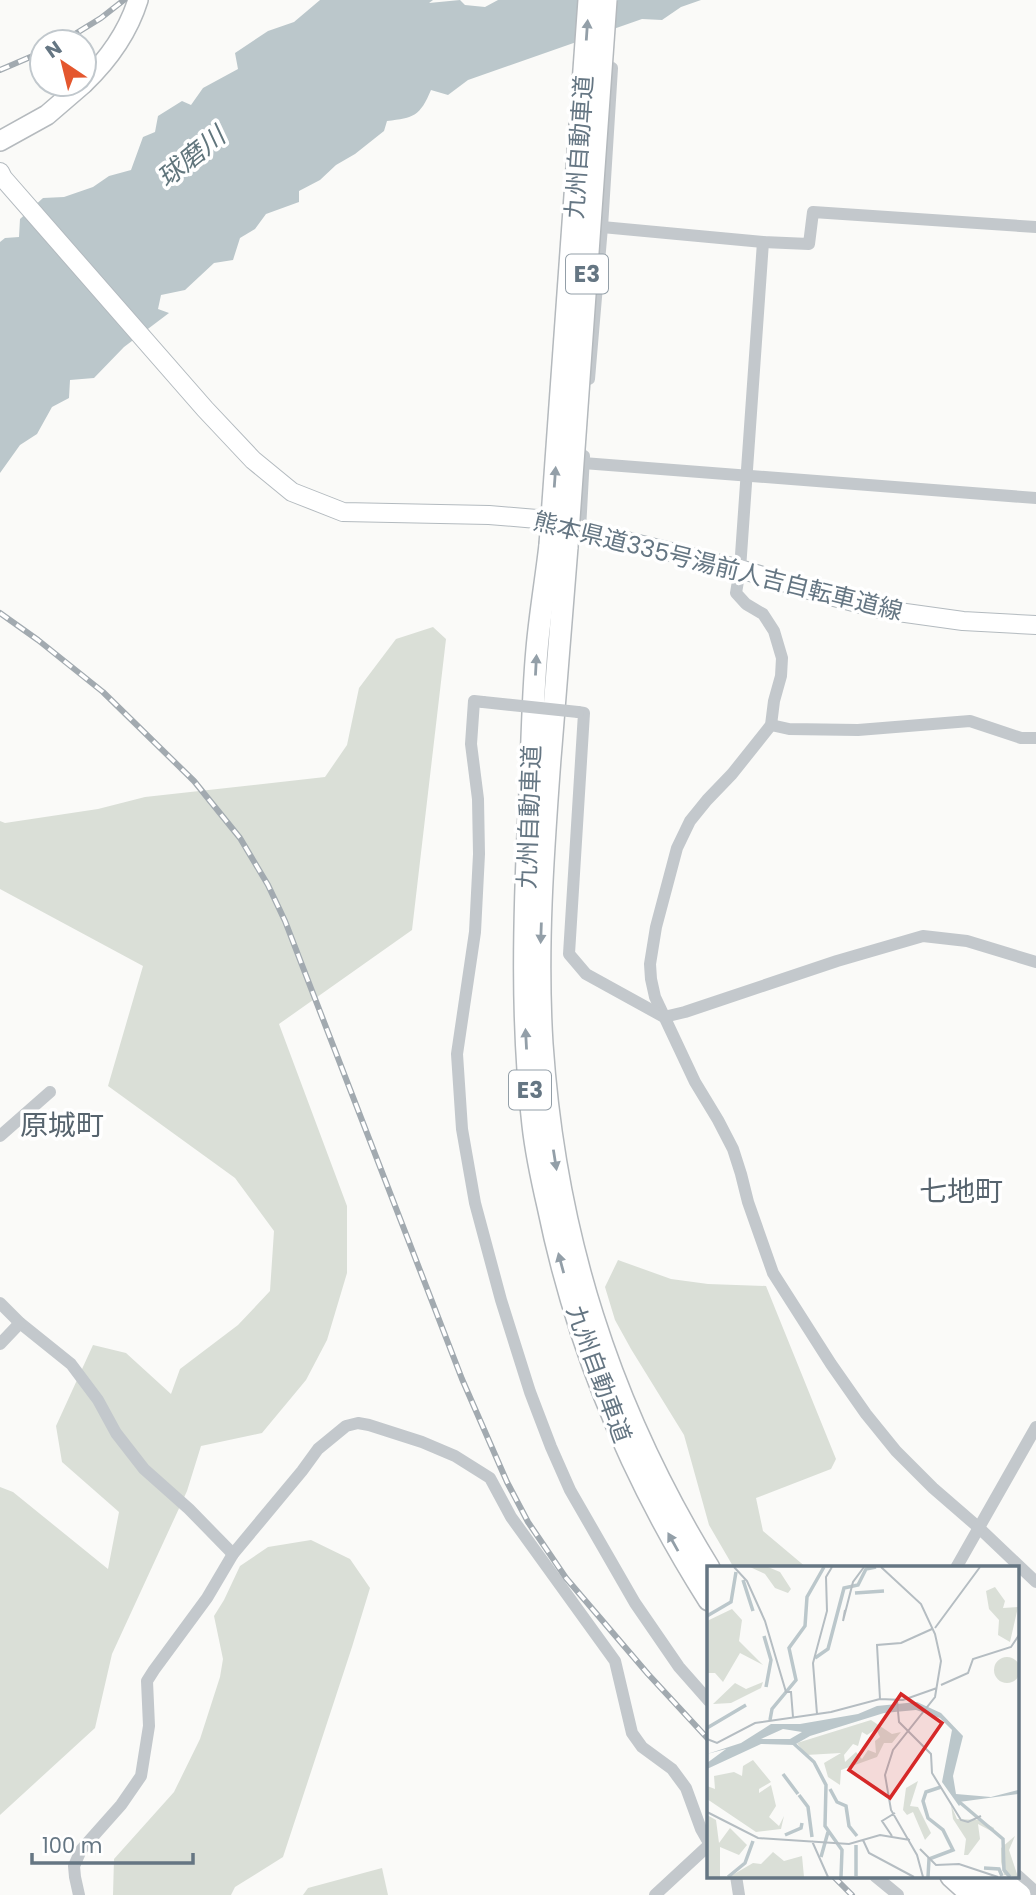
<svg xmlns="http://www.w3.org/2000/svg" width="1036" height="1895" viewBox="0 0 1036 1895" font-family="Poppins,'Noto Sans JP',sans-serif">
	<style>
		.green { fill: #dadfd7 }
		.water { fill: #bbc7cb }
		.lines { fill: none; stroke-linecap: round; stroke-linejoin: round }
		.secondary-casing { stroke: #b3babf; stroke-width: 20 }
		.primary-casing { stroke: #b5babe; stroke-width: 22 }
		.motorway-casing { stroke: #b4b9bd; stroke-width: 24 }
		.minor { stroke: #c3c8cc; stroke-width: 12 }
		.secondary { stroke: #fff; stroke-width: 18 }
		.primary { stroke: #fff; stroke-width: 19 }
		.motorway { stroke: #fff; stroke-width: 21 }
		.rail-casing { stroke: #a2aab0; stroke-width: 6 }
		.rail { stroke: #fff; stroke-width: 3.5; stroke-dasharray: 10; stroke-linecap: butt }
		.motorway-bridge-casing { stroke: #b4b9bd; stroke-width: 24; stroke-linecap: butt }
		.minor-bridge { stroke: #c3c8cc; stroke-width: 12 }
		.motorway-bridge { stroke: #fff; stroke-width: 21 }
		.oneway { fill: #939fa8 }
		.labels { text-anchor: middle; dominant-baseline: central; stroke-width: 7; stroke-linejoin: round; paint-order: stroke }
		.shield { fill: #fff; stroke: #939fa8; stroke-width: 2 }
		.shield-label { font-size: 23px; font-weight: bold; fill: #657683 }
		.street-label { font-size: 24px; fill: #657683; stroke: #fff }
		.water-label { font-size: 26px; font-style: italic; fill: #60757c; stroke: #fff }
		.quarter-label { font-size: 28px; fill: #57646e; stroke: #fff }
		.inset-river { fill: none; stroke: #bbc7cb; stroke-width: 3.5 }
		.inset-road { fill: none; stroke: #b5bdc2; stroke-width: 2 }
		.view { fill: #d62828; fill-opacity: 0.15; stroke: #d62828; stroke-width: 3.5 }
		.inset-edge { fill: none; stroke: #657683; stroke-width: 3.5 }
	</style>
	<rect width="100%" height="100%" fill="#fafaf8"/>
	<g class="green">
		<polygon points="433,627 446,639 412,930 279,1024 347,1206 347,1273 327,1340 306,1380 262,1433 201,1446 187,1491 112,1654 95,1728 0,1815 0,1487 13,1492 108,1569 119,1512 62,1462 56,1426 93,1345 126,1353 171,1394 180,1369 238,1325 270,1291 274,1231 235,1178 108,1086 143,966 0,889 0,821 5,823 98,809 145,797 325,777 347,745 359,688 396,639"/>
		<polygon points="618,1260 671,1279 708,1284 766,1286 836,1459 831,1469 756,1498 763,1531 807,1568 734,1568 709,1525 684,1435 631,1349 615,1320 605,1287"/>
		<polygon points="311,1540 350,1559 370,1588 352,1647 283,1857 235,1887 231,1895 113,1895 114,1859 174,1792 200,1739 220,1677 223,1659 214,1616 224,1600 240,1566 268,1547"/>
		<polygon points="382,1868 388,1895 303,1895 308,1888"/>
	</g>
	<path class="water" d="M 320,0 L 433,0 L 429,3 L 460,0 L 465,5 L 485,7 L 498,0 L 701,0 L 681,7 L 662,20 L 642,19 L 468,80 L 448,95 L 431,90 C 420,116 414,118 387,121 L 384,131 L 355,154 L 336,165 L 320,180 L 299,191 L 299,202 L 266,214 L 255,229 L 240,238 L 233,260 L 214,263 L 185,290 L 161,295 L 158,309 L 169,313 L 124,347 L 94,378 L 70,380 L 69,398 L 52,407 L 37,434 L 20,445 L 0,473 L 0,242 L 5,238 L 19,237 L 20,219 L 43,198 L 64,197 L 93,187 L 109,176 L 131,170 L 143,137 L 155,132 L 158,116 L 182,101 L 191,105 L 203,88 L 238,69 L 235,53 L 268,31 L 294,22 Z"/>
	<g class="lines">
		<g class="secondary-casing">
			<polyline id="secondary" points="0,172 3,178 205,409 253,460 292,492 343,512 489,515 537,519 740,569 819,593 884,610 963,621 1036,625"/>
		</g>
		<g class="primary-casing">
			<g id="primary">
				<path d="M 84,83 C 108,60 128,32 138,0"/>
				<polyline points="0,141 47,115 83,84"/>
			</g>
		</g>
		<g class="motorway-casing">
			<g id="motorway">
				<path d="M 550,545 C 546,580 540,614 537,649 C 532,703 532,758 529,813 C 524,917 521,1022 533,1125 C 536,1152 542,1180 548,1206 C 577,1348 631,1477 709,1600"/>
				<path d="M 567,547 C 561,618 556,688 550,758 C 543,853 536,949 542,1044 C 555,1234 609,1406 709,1568"/>
				<polyline points="951,1876 972,1895"/>
				<polyline points="976,1876 997,1895"/>
				<polyline points="996,1876 1020,1895"/>
			</g>
		</g>
		<g class="minor">
			<polyline points="602,227 763,242 809,244 813,212 1036,227"/>
			<polyline points="763,242 740,569 736,593 746,604 763,614 774,631 782,658 781,676 774,701 771,725 732,774 707,800 690,821 677,848 656,927 650,964 651,979 655,997 695,1082 718,1120 733,1149 741,1174 748,1202 773,1273 831,1364 866,1414 896,1451 933,1488 978,1527 1036,1582"/>
			<polyline points="589,379 602,227 612,68"/>
			<polyline points="583,463 1036,498"/>
			<polyline points="580,530 584,456"/>
			<polyline points="483,702 474,701 471,744 478,799 479,854 475,932 457,1054 462,1129 475,1203 501,1300 530,1392 551,1447 570,1490 635,1603 679,1667 709,1701"/>
			<polyline points="578,712 584,713 569,954 586,974 664,1017 685,1012 837,961 923,936 967,941 1036,962"/>
			<polyline points="771,725 789,729 858,730 970,721 1021,738 1036,738"/>
			<polyline points="0,1136 50,1092"/>
			<polyline points="0,1303 20,1323 71,1364 98,1400 116,1433 144,1469 189,1509 233,1554"/>
			<polyline points="0,1344 20,1323"/>
			<polyline points="956,1568 1036,1427"/>
			<polyline points="1017,1875 1036,1892"/>
			<polyline points="736,1876 739,1895"/>
			<polyline points="875,1876 898,1895"/>
			<polyline points="79,1895 75,1877 74,1866 81,1850 121,1805 141,1776 149,1726 147,1681 154,1670 207,1598 233,1554 302,1471 318,1449 346,1426 358,1423 369,1425 422,1442 455,1456 490,1478 511,1517 615,1661 632,1733 642,1747 672,1769 686,1788 701,1829 709,1843"/>
			<polyline points="655,1895 709,1845"/>
		</g>
		<use href="#secondary" class="secondary"/>
		<use href="#primary" class="primary"/>
		<use href="#motorway" class="motorway"/>
		<g class="rail-casing">
			<g id="rail">
				<polyline points="62,42 101,18 124,0"/>
				<polyline points="0,70 42,52"/>
				<polyline points="0,613 38,640 103,692 194,781 240,838 268,885 285,921 462,1379 507,1482 528,1522 566,1578 648,1674 709,1740"/>
				<polyline points="833,1876 852,1895"/>
			</g>
		</g>
		<use href="#rail" class="rail"/>
		<g class="motorway-bridge-casing">
			<g id="motorway-bridge">
				<polyline points="550,545 589,0"/>
				<polyline points="567,547 606,0"/>
			</g>
		</g>
		<polyline class="minor-bridge" points="483,702 578,712"/>
		<use href="#motorway-bridge" class="motorway-bridge"/>
	</g>
	<defs><path id="oneway-solid" d="M-6-.8H1V-3.2L6.5 0L1 3.2V.8H-6Z" transform="scale(1.75)"/></defs>
	<g class="oneway">
		<use href="#oneway-solid" transform="translate(587 30) rotate(-86)"/>
		<use href="#oneway-solid" transform="translate(555 477) rotate(-86)"/>
		<use href="#oneway-solid" transform="translate(536 665) rotate(-87)"/>
		<use href="#oneway-solid" transform="translate(541 933) rotate(92)"/>
		<use href="#oneway-solid" transform="translate(526 1039) rotate(-93)"/>
		<use href="#oneway-solid" transform="translate(555 1160) rotate(81)"/>
		<use href="#oneway-solid" transform="translate(561 1263) rotate(-105)"/>
		<use href="#oneway-solid" transform="translate(673 1542) rotate(-119)"/>
	</g>
	<g class="labels">
		<g class="shield">
			<rect x="566" y="254.5" width="42" height="39" rx="5"/>
			<rect x="509" y="1070.5" width="42" height="39" rx="5"/>
		</g>
		<g class="shield-label">
			<text x="587" y="274">E3</text>
			<text x="530" y="1090">E3</text>
		</g>
		<g class="street-label">
			<text transform="translate(579 147) rotate(-86)">九州自動車道</text>
			<text transform="translate(718 566) rotate(14)">熊本県道335号湯前人吉自転車道線</text>
			<text transform="translate(529 817) rotate(-88)">九州自動車道</text>
			<text transform="translate(599 1374) rotate(70)">九州自動車道</text>
		</g>
		<g class="water-label">
			<text transform="translate(191 157) rotate(-39)">球磨川</text>
		</g>
		<g class="quarter-label">
			<text x="62" y="1125">原城町</text>
			<text x="961" y="1191">七地町</text>
		</g>
	</g>
	<g transform="translate(707 1566)">
		<rect width="312" height="312" fill="#fafaf8"/>
		<path d="M 43,1 L 61,1 L 73,6 L 84,23 L 81,27 L 68,22 L 58,8 ZM 288,21 L 298,35 L 296,42 L 311,41 L 303,76 L 291,69 L 292,54 L 282,43 L 279,25 ZM 25,43 L 35,54 L 32,75 L 56,99 L 33,87 L 16,116 L 8,107 L 0,107 L 0,55 ZM287 104a13 13 0 1 1 26 0a13 13 0 1 1-26 0ZM 56,116 L 54,122 L 24,137 L 6,138 L 28,117 L 39,123 ZM 164,154 L 185,168 L 194,166 L 185,177 L 177,177 L 170,191 L 134,204 L 133,219 L 121,211 L 117,197 L 134,187 L 99,189 L 90,177 ZM 169,163 L 173,171 L 168,175 L 169,187 L 161,184 L 155,193 L 149,186 L 138,196 L 137,189 L 146,178 L 151,180 L 155,166 L 160,169 ZM 46,194 L 64,216 L 52,223 L 52,227 L 64,219 L 69,240 L 62,251 L 72,260 L 77,250 L 74,263 L 49,266 L 0,233 L 0,220 L 8,223 L 7,210 L 27,206 L 35,210 L 36,200 ZM 211,215 L 203,240 L 211,241 L 224,267 L 218,274 L 206,246 L 200,249 L 196,244 L 199,222 ZM 244,239 L 250,253 L 273,254 L 287,262 L 286,266 L 271,258 L 273,273 L 261,289 L 257,289 L 259,273 L 246,253 ZM 0,249 L 9,254 L 12,277 L 23,262 L 40,279 L 32,289 L 13,281 L 13,311 L 0,311 ZM 308,270 L 302,284 L 311,311 L 297,309 L 294,296 L 294,282 ZM 66,286 L 77,295 L 95,290 L 97,311 L 22,311 L 46,297 L 54,298 Z" fill="#dadfd7" fill-rule="evenodd"/>
		<path d="M 210,136 L 234,147 L 256,170 L 246,210 L 249,228 L 284,231 L 311,224 L 311,228 L 252,236 L 253,239 L 252,240 L 235,216 L 245,164 L 233,152 L 209,144 L 177,147 L 103,170 L 87,179 L 54,178 L 0,203 L 0,197 L 19,183 L 0,188 L 34,177 L 64,158 L 93,158 L 151,148 L 170,140 ZM 76,163 L 95,166 L 83,173 L 54,173 Z" fill="#bbc7cb" fill-rule="evenodd"/>
		<path class="inset-river" d="M 36,14 L 46,45M 148,27 L 177,25M 0,50 L 24,36 L 29,6M 57,70 L 64,94 L 59,121M 108,92 L 121,83 L 137,22 L 151,19 L 159,3 L 169,1M 63,154 L 65,143 L 89,114 L 82,82 L 98,60 L 100,31 L 117,1M 0,162 L 39,139M 85,176 L 107,196 L 119,219 L 118,260 L 135,284 L 134,311M 76,208 L 91,228M 123,223 L 130,236 L 139,240 L 142,260 L 150,270M 92,229 L 101,241 L 105,271M 250,234 L 296,273 L 297,304 L 303,311M 78,269 L 94,262 L 95,257M 149,279 L 149,310M 114,291 L 121,266M 277,302 L 292,303 L 295,310M 21,311 L 38,297 L 46,275M 221,311 L 222,293 L 246,284 L 236,264 L 221,252 L 216,235 L 219,226 L 234,221"/>
		<path class="inset-road" d="M 27,1 L 40,15 L 58,55 L 79,126 L 84,126 L 86,151M 174,1 L 214,38 L 228,68 L 234,95 L 228,131 L 186,184 L 178,209 L 184,244 L 210,289 L 216,311M 138,44 L 136,55 L 146,16 L 157,1M 228,62 L 273,1M 234,119 L 261,107 L 266,93 L 304,81 L 312,69M 173,133 L 196,134 L 230,122M 190,134 L 192,156 L 224,188 L 225,207 L 254,254 L 261,256 L 274,250M 110,148 L 106,97 L 120,45 L 119,11 L 125,1M 0,173 L 10,177 L 48,157 L 124,146 L 173,133 L 170,79 L 194,77 L 225,63M 0,246 L 51,272 L 142,278 L 173,269 L 203,274M 185,270 L 175,255 L 188,247M 156,274 L 162,287 L 207,311M 105,275 L 121,311M 213,283 L 229,299 L 252,298 L 291,311"/>
		<path class="view" d="M 194,128 L 235,157 L 183,232 L 142,204 Z"/>
		<rect width="312" height="312" class="inset-edge"/>
	</g>
	<g transform="translate(63 63) rotate(325)"><circle r="33" fill="#ffffff" stroke="#c1c8cd" stroke-width="2"/>
	<path d="M0-5L12 26L0 18L-12 26Z" fill="#e4572e"/>
	<text y="-10" font-size="19" font-weight="bold" text-anchor="middle" fill="#657683">N</text>
	</g>
	<path d="M32 1853v10h161v-10" fill="none" stroke="#657683" stroke-width="3.5"/>
	<text x="42" y="1853" font-size="21" fill="#657683" stroke="#ffffff" stroke-width="5" paint-order="stroke">100 m</text>
</svg>
